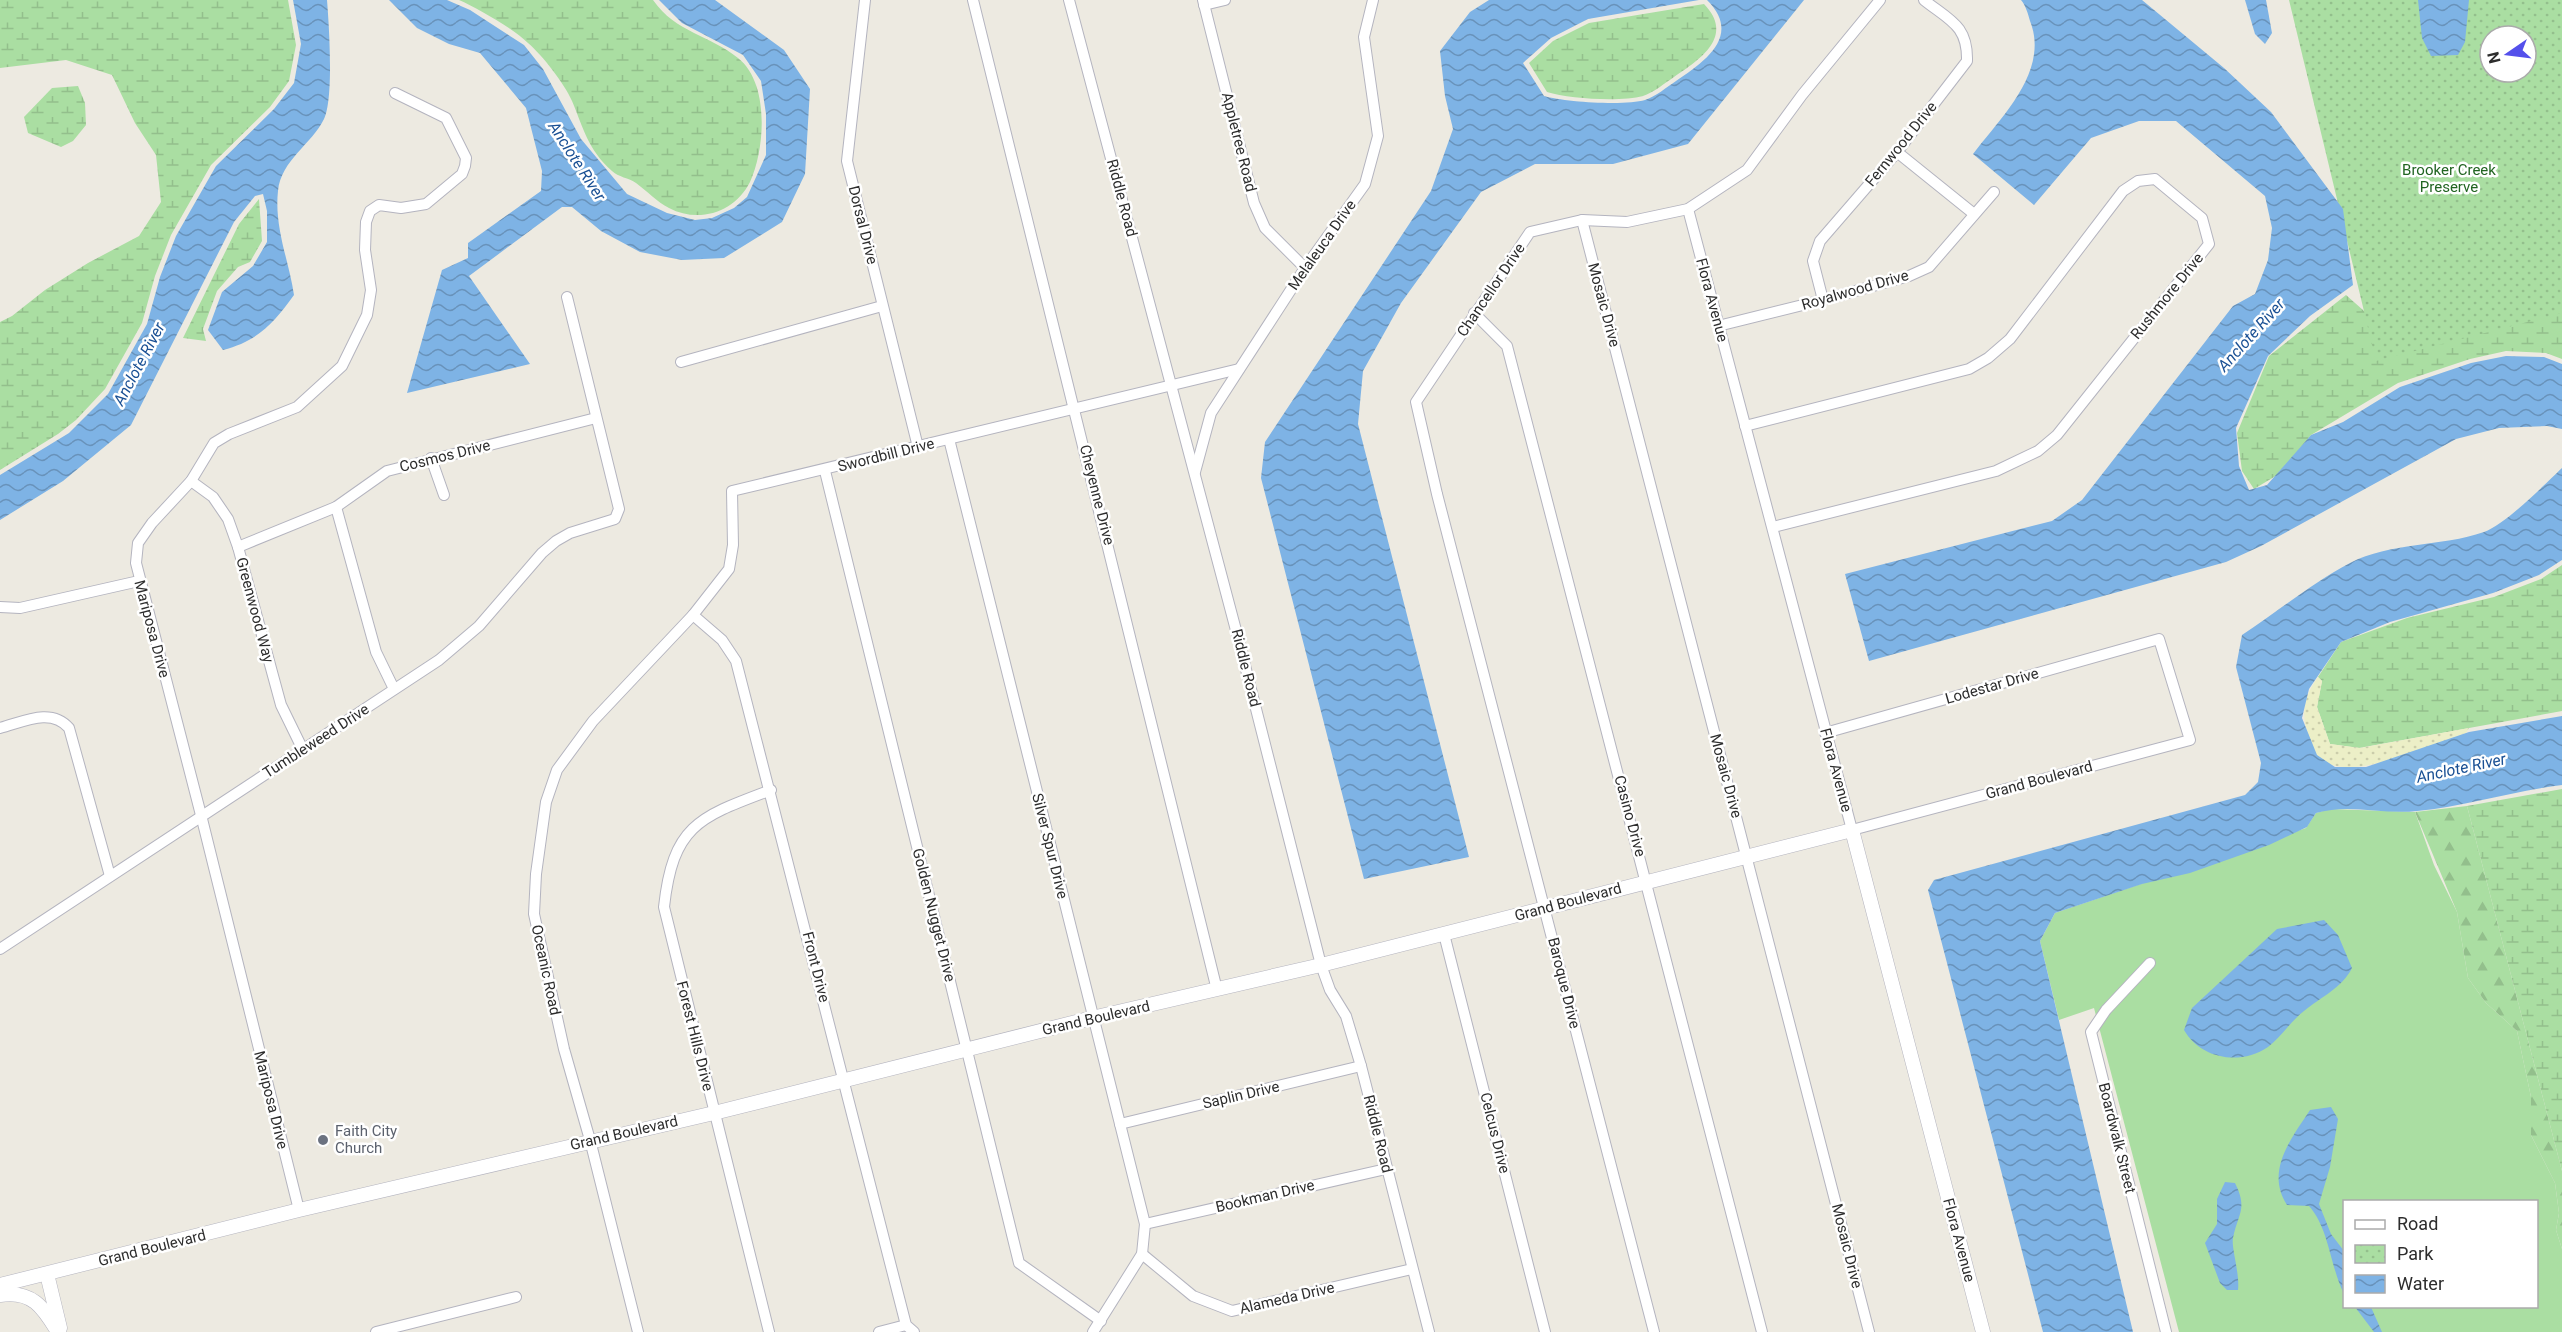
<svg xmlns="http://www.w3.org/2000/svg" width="2562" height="1332" viewBox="0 0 2562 1332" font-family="Roboto,sans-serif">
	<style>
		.grass { fill: #aadea2; fill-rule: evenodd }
		.forest { fill: url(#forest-firs) }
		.wetland { fill: url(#wetland-marsh); fill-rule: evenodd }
		.sand { fill: url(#sand-dots) }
		.park { fill: url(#park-dots); fill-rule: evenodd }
		.water { fill: url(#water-waves) }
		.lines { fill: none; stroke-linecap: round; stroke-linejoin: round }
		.minor-casing { stroke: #b4b4bf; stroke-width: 12 }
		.tertiary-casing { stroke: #b4b4bf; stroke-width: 15 }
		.minor { stroke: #fff; stroke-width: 10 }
		.tertiary { stroke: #fff; stroke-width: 14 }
		.worship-dot { fill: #6b7280; stroke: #fff; stroke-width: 2 }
		.labels { text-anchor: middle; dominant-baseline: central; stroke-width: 5; stroke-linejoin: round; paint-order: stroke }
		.street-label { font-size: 15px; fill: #2d2d2d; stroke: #fff }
		.park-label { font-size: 15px; fill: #226522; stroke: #fff }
		.worship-label { font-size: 15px; fill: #5b616d; stroke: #fff; text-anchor: start }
		.water-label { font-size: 16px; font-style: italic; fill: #1a5094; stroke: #fff }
	</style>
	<defs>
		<pattern id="forest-firs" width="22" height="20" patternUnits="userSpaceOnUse" patternTransform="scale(1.5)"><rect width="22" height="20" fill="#aadea2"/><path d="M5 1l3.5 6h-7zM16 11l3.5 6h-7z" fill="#93bf8c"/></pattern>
		<pattern id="wetland-marsh" width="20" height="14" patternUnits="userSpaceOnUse" patternTransform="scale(1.5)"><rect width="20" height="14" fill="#aadea2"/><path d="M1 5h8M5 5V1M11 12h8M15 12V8" fill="none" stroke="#93bf8c"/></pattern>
		<pattern id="sand-dots" width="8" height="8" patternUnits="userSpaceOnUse" patternTransform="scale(1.5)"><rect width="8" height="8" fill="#ecefc7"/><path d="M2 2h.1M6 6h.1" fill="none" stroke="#cbcdab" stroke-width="1.8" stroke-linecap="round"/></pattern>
		<pattern id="park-dots" width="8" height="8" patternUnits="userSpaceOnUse" patternTransform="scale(1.5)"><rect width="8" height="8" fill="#aadea2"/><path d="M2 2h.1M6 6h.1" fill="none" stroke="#93bf8c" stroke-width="1.8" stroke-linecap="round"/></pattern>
		<pattern id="water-waves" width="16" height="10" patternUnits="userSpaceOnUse" patternTransform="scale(1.5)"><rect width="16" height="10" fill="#7eb3e5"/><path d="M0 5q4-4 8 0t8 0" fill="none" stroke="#6892ba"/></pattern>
	</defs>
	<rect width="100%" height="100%" fill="#edeae1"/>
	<path class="grass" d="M 2330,809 L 2415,812 L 2434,865 L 2457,912 L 2468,978 L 2486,1003 L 2517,1031 L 2531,1097 L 2531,1135 L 2555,1183 L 2559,1213 L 2556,1230 L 2562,1249 L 2562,1332 L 2179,1332 L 2094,1008 L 2059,1020 L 2040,941 L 2055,913 L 2306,828 L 2316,813 ZM 2344,1202 L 2536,1202 L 2536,1306 L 2344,1306 Z"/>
	<polygon class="forest" points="2467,806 2562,1171 2562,1249 2556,1230 2559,1213 2555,1183 2531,1135 2531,1097 2517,1031 2486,1003 2468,978 2457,912 2415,812"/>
	<g class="wetland">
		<polygon points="0,0 288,0 296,45 289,81 270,107 211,165 171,235 155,276 142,323 105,389 76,420 58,434 0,470 0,322 12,316 45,290 88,263 139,236 161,202 156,155 135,123 112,75 66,60 0,68"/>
		<path d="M 459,0 L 653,0 C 676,33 710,35 738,58 C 770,83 765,150 750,182 C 735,212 699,224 669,208 C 657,202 647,191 636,183 C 629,178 618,177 612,171 C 588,150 583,127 572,101 C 564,83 543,56 528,43 C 514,29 477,8 459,0 Z"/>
		<path d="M 2562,0 L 2562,359 L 2546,353 L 2506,351 L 2470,359 L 2398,383 L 2311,435 L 2279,474 L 2254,489 L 2242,471 L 2237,433 L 2269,356 L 2346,295 L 2389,333 L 2472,32 ZM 2490,36 L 2526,36 L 2526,72 L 2490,72 Z"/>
		<path d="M 1704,4 C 1735,36 1701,59 1674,77 C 1665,83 1653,93 1643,96 C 1621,102 1569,99 1547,92 L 1529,63 L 1553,41 L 1589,23 Z"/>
		<polygon points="78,86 85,103 86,125 73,141 61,147 28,133 24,117 52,88"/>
		<polygon points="259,199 262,241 250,262 238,267 217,291 203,329 206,341 183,338 239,224"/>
		<polygon points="2562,565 2562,711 2359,748 2330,744 2317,707 2322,681 2318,677 2341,642 2407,618 2494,597 2541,579"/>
		<polygon points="2562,789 2562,1171 2467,806"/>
	</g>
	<path class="sand" d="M 2318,677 L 2322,681 L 2317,707 L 2330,744 L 2360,748 L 2469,728 L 2466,733 C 2434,744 2342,788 2317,755 C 2313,750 2311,740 2308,733 C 2300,713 2305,695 2318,677 Z"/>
	<path class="park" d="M 2289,0 L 2562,0 L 2562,313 L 2376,361 ZM 2490,36 L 2526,36 L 2526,72 L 2490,72 Z"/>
	<g class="water">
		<path d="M 293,0 L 327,0 C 329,24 334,99 324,119 C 312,144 281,160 278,191 C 274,227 289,261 294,295 C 274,323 258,341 223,350 L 208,330 L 222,292 L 253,266 L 267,242 L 267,211 L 263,194 L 255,196 L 234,222 L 131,425 L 63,481 L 0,520 L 0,475 L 69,433 L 108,394 L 147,324 L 160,277 L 176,236 L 216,166 L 274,109 L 294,83 L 301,44 Z"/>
		<polygon points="389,0 447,0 470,10 524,45 543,69 581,139 627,194 667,213 695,220 712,218 734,208 747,197 766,155 766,114 761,81 743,55 682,23 659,0 715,0 784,50 810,89 805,174 782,222 724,258 682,260 640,252 601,231 572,207 562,207 469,276 530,364 407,393 442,270 468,258 468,243 541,191 542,171 526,108 480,53 449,44 417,28"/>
		<path d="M 1489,0 L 1699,0 L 1588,19 L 1551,38 L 1523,63 L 1544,96 C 1564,102 1625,106 1645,100 C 1655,97 1667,87 1676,81 C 1706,61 1742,35 1707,0 L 1804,0 L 1688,144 L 1613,164 L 1535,164 L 1481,192 L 1401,303 L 1363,371 L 1358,424 L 1469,857 L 1364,879 L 1261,478 L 1265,442 L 1431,191 L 1453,129 L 1445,96 L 1440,51 L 1470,12 Z"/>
		<path d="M 2021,0 L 2142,0 L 2224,68 L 2271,112 L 2343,209 L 2353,285 L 2310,316 L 2268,356 L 2236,428 L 2239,466 L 2249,490 L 2267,485 L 2311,435 L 2343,422 L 2400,387 L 2471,363 L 2506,356 L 2544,357 L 2562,364 L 2562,429 L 2547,426 L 2499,428 L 2456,439 L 2261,546 L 2226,562 L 1869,661 L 1845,574 L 2052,521 L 2082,500 L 2233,306 L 2255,294 L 2268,260 L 2272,228 L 2265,196 L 2176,121 L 2139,121 L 2091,138 L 2034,205 L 1973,154 C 2001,117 2050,71 2030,21 C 2028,14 2026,6 2021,0 Z"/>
		<polygon points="2245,0 2266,0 2272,33 2265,44 2255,34"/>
		<polygon points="2418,0 2469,0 2465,42 2458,55 2431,56 2422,38"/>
		<path d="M 2562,468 L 2562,560 L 2539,575 L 2493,593 L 2390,622 L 2341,642 L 2309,689 L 2302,718 L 2317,755 L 2335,767 L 2366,767 L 2469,732 L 2562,716 L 2562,785 C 2513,791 2466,806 2417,811 C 2383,815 2349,803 2316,813 L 2307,827 L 2269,845 L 2190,873 L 2142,884 L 2055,913 L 2040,941 L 2133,1332 L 2043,1332 L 1928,890 L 1934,880 L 2245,795 L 2258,782 L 2261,763 L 2236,667 L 2242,635 C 2277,612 2312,583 2350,563 C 2390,542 2441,547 2484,532 C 2506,524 2544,485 2562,468 Z"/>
		<path d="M 2324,920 L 2338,935 L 2352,968 C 2342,988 2321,997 2304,1011 C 2291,1021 2281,1037 2268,1047 C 2240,1066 2201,1059 2184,1030 L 2192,1008 L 2277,929 Z"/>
		<path d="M 2331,1107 L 2338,1119 L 2330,1167 L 2319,1204 L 2331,1234 L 2344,1251 L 2344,1294 C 2330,1266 2329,1228 2309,1206 L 2287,1205 C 2265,1171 2291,1139 2310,1110 Z"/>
		<path d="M 2225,1182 L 2235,1183 C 2248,1209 2238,1213 2233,1238 C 2231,1247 2240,1274 2238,1290 L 2227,1290 L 2220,1283 L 2205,1243 L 2217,1224 L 2217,1199 Z"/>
		<polygon points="2355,1307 2371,1307 2382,1332 2374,1332"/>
	</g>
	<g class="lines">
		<g class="minor-casing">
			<g id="minor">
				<polyline points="865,0 847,161 918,447"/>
				<polyline points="973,0 1217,990"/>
				<polyline points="1069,0 1237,634 1321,965 1330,990 1346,1016 1361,1066 1429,1332"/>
				<polyline points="1203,0 1254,203 1265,228 1305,268"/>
				<polyline points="1204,5 1225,0"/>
				<polyline points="1897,152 1974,214"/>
				<polyline points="1688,209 1852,830 2190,740 2159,639 1825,733"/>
				<polyline points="1582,220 1869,1332"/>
				<path d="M 1823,300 L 1813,261 L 1820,241 L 1897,152 L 1967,61 C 1968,25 1949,20 1924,0"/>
				<polyline points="1474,313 1507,346 1762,1332"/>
				<polyline points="1718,326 1823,300 1909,276 1929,267 1994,192"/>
				<polyline points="681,362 882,306"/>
				<polyline points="1745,426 1969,369 1988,358 2010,339 2123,191 2138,181 2155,179 2202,218 2209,244 2057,435 2038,451 1996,471 1773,527"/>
				<polyline points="949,439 1145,1224 1142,1254 1093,1332"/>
				<polyline points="431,458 444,495"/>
				<polyline points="825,471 1019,1263 1101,1321"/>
				<polyline points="1195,472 1211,413 1305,268 1365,184 1378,136 1364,37 1373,0"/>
				<polyline points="191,481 213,497 228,519 238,547 281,705 303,750"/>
				<polyline points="336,507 376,652 394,689"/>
				<polyline points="238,547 336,507 387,471 596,418"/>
				<polyline points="0,607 20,608 139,581"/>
				<polyline points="693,615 722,640 736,661 906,1325 914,1332"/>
				<path d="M 0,728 C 23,722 51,707 69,728 L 110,876"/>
				<polyline points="1444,934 1545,1332"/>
				<polyline points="0,949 439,660 479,626 542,553 556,541 570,533 615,519 619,509 567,297"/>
				<polyline points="2150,963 2106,1010 2091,1032 2166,1332"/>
				<polyline points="1120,1124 1361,1066"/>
				<polyline points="299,1210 201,815 136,563 138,543 152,523 191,481 214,443 229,434 297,407 342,366 367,315 371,290 365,250 366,222 370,211 379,205 401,208 426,204 462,174 465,166 466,158 446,118 395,93"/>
				<polyline points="1145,1224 1386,1169"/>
				<polyline points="1142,1254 1193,1296 1232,1311 1412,1269"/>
				<polyline points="376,1332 516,1297"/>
				<polyline points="638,1332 590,1140 564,1049 534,914 536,874 546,802 557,770 593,721 693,615 729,569 733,545 732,491 1239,369"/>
				<path d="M 769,1332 L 664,907 C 673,825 699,817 771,790"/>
				<polyline points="879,1332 906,1325"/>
				<polyline points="1654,1332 1437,494 1416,402 1530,232 1582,220 1627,222 1688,209 1747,170 1802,95 1880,0"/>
			</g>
		</g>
		<g class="tertiary-casing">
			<g id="tertiary">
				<polyline points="47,1274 60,1328"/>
				<polyline points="0,1285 299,1210 714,1113 1092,1018 1321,965 1852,830 1983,1332"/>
				<path d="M 0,1295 C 32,1290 43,1307 58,1332"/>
			</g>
		</g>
		<use href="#minor" class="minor"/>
		<use href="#tertiary" class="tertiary"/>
	</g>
	<circle class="worship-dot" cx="323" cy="1140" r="6"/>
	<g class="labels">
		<g class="street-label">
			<text transform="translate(1239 142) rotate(76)">Appletree Road</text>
			<text transform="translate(1901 144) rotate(-51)">Fernwood Drive</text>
			<text transform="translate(1122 198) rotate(75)">Riddle Road</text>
			<text transform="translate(863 225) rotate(76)">Dorsal Drive</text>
			<text transform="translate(1322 245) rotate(-55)">Melaleuca Drive</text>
			<text transform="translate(1491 290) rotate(-56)">Chancellor Drive</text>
			<text transform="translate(1855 290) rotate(-16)">Royalwood Drive</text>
			<text transform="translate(2167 296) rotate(-51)">Rushmore Drive</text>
			<text transform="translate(1712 300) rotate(75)">Flora Avenue</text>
			<text transform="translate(1604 305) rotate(75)">Mosaic Drive</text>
			<text transform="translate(886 455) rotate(-14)">Swordbill Drive</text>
			<text transform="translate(445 456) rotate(-14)">Cosmos Drive</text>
			<text transform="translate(1097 495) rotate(76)">Cheyenne Drive</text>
			<text transform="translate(255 610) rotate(75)">Greenwood Way</text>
			<text transform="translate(152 629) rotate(75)">Mariposa Drive</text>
			<text transform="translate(1246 668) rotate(76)">Riddle Road</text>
			<text transform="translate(1992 686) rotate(-16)">Lodestar Drive</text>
			<text transform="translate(316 741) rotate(-33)">Tumbleweed Drive</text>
			<text transform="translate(1836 770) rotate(75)">Flora Avenue</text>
			<text transform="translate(1726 776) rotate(75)">Mosaic Drive</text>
			<text transform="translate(2039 780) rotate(-15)">Grand Boulevard</text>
			<text transform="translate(1630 816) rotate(75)">Casino Drive</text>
			<text transform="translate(1050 846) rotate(76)">Silver Spur Drive</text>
			<text transform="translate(1568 902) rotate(-15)">Grand Boulevard</text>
			<text transform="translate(934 915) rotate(76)">Golden Nugget Drive</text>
			<text transform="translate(816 967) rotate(76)">Front Drive</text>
			<text transform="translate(546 970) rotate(78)">Oceanic Road</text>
			<text transform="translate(1564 983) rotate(76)">Baroque Drive</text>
			<text transform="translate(1096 1018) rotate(-13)">Grand Boulevard</text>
			<text transform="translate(695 1036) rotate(76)">Forest Hills Drive</text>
			<text transform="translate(1241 1095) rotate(-13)">Saplin Drive</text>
			<text transform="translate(271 1100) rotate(76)">Mariposa Drive</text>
			<text transform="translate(624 1133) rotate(-13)">Grand Boulevard</text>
			<text transform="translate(1495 1133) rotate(76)">Celcus Drive</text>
			<text transform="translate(1378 1134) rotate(76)">Riddle Road</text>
			<text transform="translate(2117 1138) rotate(76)">Boardwalk Street</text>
			<text transform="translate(1265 1196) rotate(-13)">Bookman Drive</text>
			<text transform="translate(1959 1240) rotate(75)">Flora Avenue</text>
			<text transform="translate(1847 1246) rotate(76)">Mosaic Drive</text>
			<text transform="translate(152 1248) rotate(-14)">Grand Boulevard</text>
			<text transform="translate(1287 1298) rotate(-13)">Alameda Drive</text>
		</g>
		<g class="park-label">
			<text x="2449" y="170">Brooker Creek<tspan x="2449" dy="17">Preserve</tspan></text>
		</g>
		<g class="worship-label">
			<text x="335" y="1131">Faith City<tspan x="335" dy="17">Church</tspan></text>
		</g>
		<g class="water-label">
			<text transform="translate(577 161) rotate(57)">Anclote River</text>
			<text transform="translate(2251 335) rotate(-48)">Anclote River</text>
			<text transform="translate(139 364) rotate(-62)">Anclote River</text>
			<text transform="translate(2461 768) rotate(-12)">Anclote River</text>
		</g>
	</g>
	<rect x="2343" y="1200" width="195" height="108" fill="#ffffff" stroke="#ababab" stroke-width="1.5"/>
	<rect x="2355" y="1220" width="30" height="9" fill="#ffffff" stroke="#ababab" stroke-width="1.5"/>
	<text x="2397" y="1230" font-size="18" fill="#2d2d2d">Road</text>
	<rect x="2355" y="1245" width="30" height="18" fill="url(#park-dots)" stroke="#ababab" stroke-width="1.5"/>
	<text x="2397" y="1260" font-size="18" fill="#2d2d2d">Park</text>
	<rect x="2355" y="1275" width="30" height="18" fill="url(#water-waves)" stroke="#ababab" stroke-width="1.5"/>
	<text x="2397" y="1290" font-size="18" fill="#2d2d2d">Water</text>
	<g transform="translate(2508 54) rotate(256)"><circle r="28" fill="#ffffff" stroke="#ababab" stroke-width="1.5"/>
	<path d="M0-4.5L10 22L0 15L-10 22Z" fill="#5450eb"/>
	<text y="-9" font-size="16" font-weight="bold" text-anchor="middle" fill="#2d2d2d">N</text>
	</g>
</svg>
